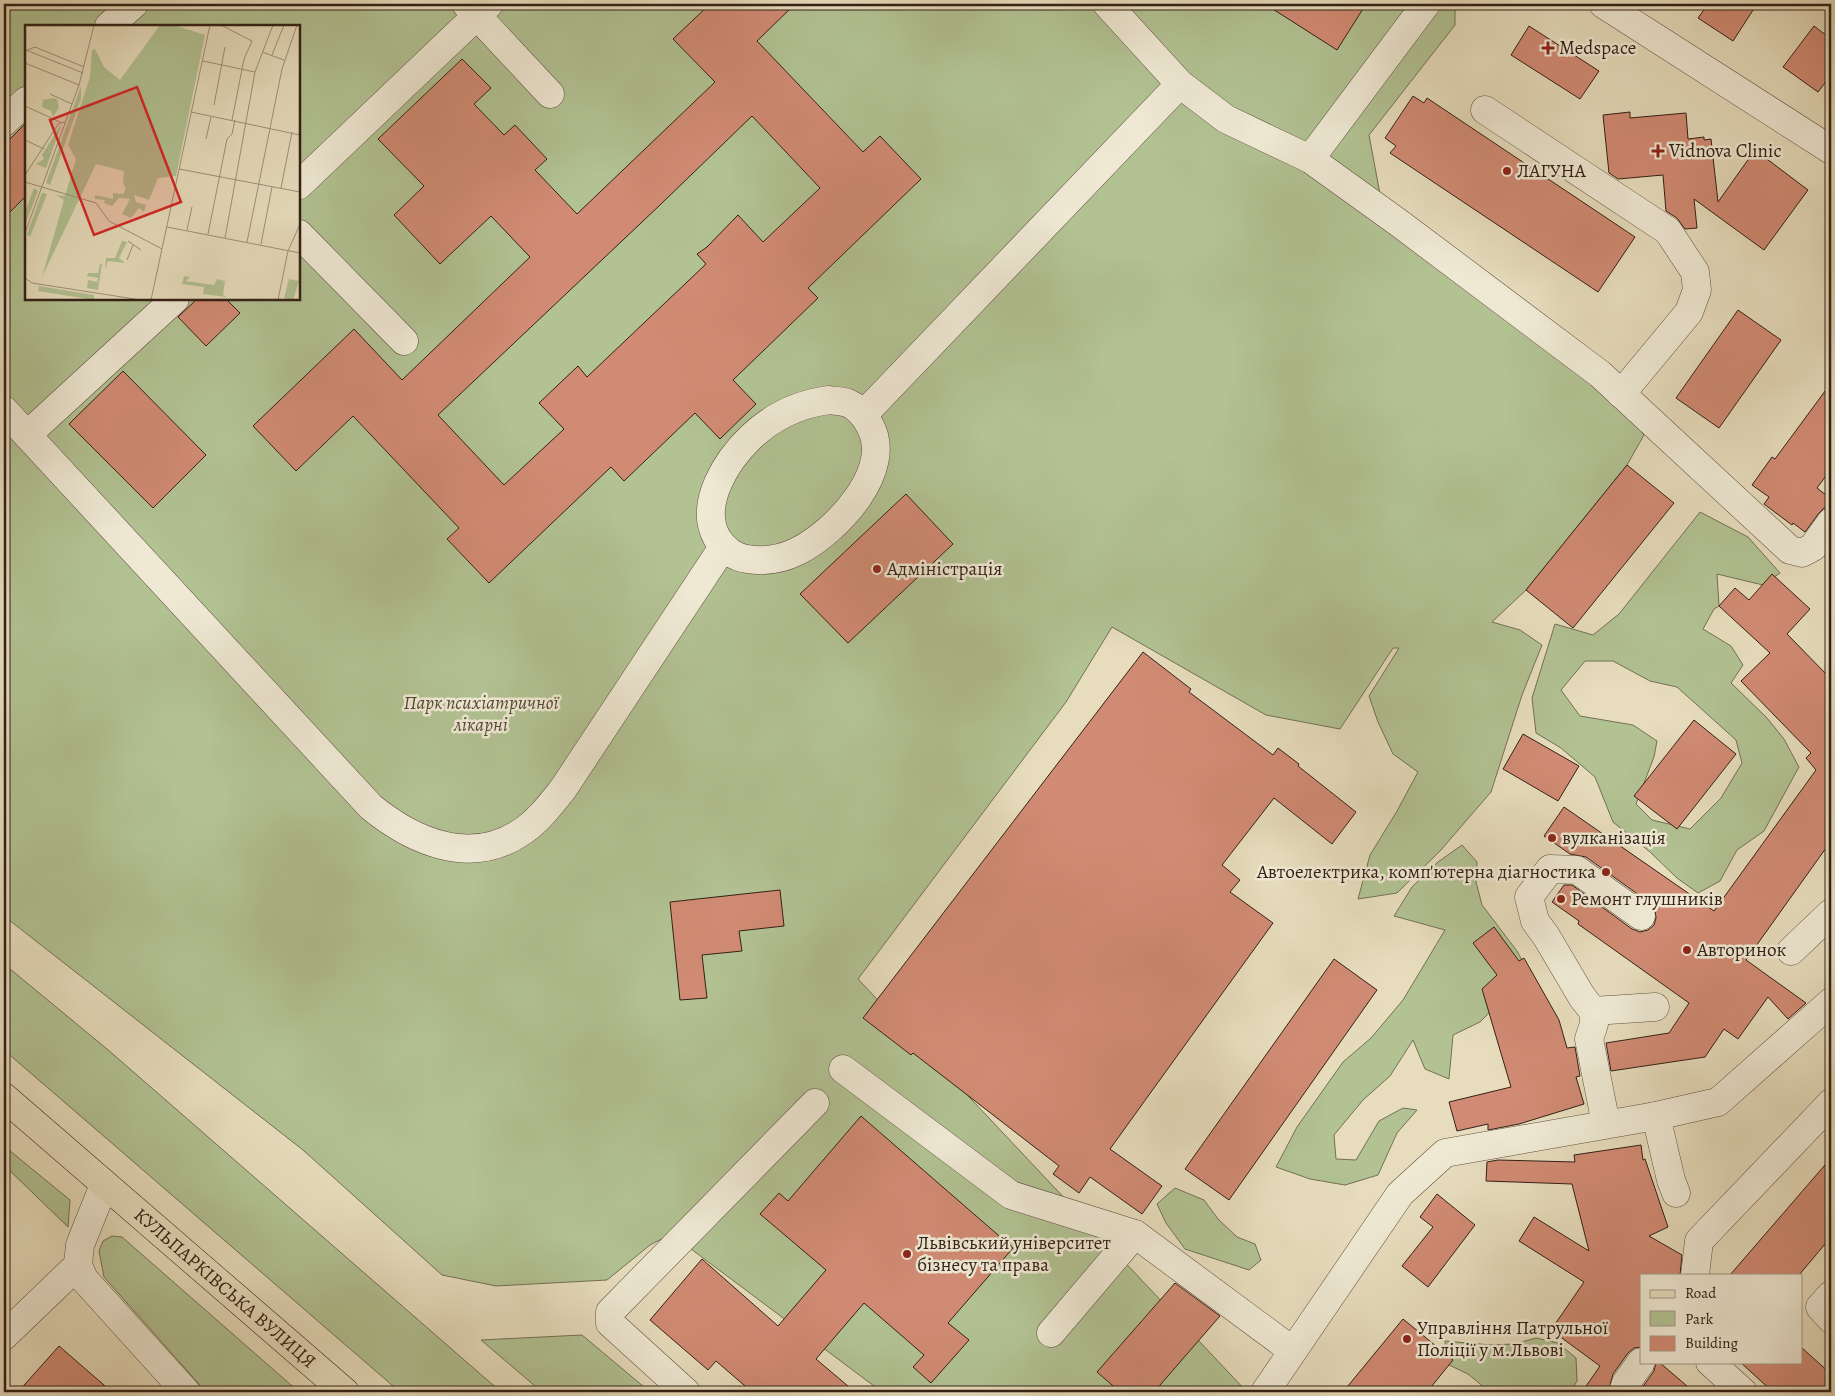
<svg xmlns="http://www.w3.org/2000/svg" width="1835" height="1396" viewBox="0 0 1835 1396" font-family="Alegreya,serif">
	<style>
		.green { fill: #b2c293; stroke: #727154; fill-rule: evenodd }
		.building { fill: #d18b74; stroke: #332016; fill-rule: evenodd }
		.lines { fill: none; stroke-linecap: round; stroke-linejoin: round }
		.minor-casing { stroke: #604f40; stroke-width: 29 }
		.major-casing { stroke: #332016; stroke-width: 29 }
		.minor { stroke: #efe9d4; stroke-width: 28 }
		.major { stroke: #e7ddbd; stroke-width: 28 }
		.poi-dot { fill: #8f2418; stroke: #efe9d4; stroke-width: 2 }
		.labels { text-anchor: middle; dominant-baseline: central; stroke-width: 5; stroke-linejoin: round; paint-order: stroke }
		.poi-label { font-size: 19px; fill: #332016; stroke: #efe9d4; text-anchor: start }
		.park-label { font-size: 19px; font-style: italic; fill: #534835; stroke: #efe9d4 }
		.street-label { font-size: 19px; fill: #332016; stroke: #efe9d4 }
		.inset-road { fill: none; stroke: #9f917a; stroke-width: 1 }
		.view { fill: #d62828; fill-opacity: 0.15; stroke: #d62828; stroke-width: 2.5 }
		.inset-edge { fill: none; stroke: #332016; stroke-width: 2.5 }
	</style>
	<rect width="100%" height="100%" fill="#e7ddbd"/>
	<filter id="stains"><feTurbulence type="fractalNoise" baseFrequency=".004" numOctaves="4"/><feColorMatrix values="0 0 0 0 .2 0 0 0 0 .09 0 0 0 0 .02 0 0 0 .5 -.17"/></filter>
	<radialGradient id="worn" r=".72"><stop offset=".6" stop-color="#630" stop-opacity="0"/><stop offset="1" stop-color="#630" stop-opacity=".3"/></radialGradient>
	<g class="green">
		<path d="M 4,4 L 1455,4 L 1455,25 L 1369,135 L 1380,194 L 1629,414 L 1644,435 L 1627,465 L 1526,590 L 1492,622 L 1520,630 L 1542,645 L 1522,695 L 1491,792 L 1440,851 L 1397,893 L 1358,899 L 1370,855 L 1397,811 L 1418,772 L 1393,754 L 1378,722 L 1369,696 L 1399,648 L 1393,648 L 1340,729 L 1266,715 L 1112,627 L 1066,702 L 858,979 L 1247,1392 L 882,1392 L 671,1234 L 650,1245 L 607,1280 L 496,1286 L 442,1275 L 303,1150 L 4,916 ZM 26,26 L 299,26 L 299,299 L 26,299 Z"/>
		<path d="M 1700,512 L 1748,537 L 1780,573 L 1763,585 L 1717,574 L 1719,606 L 1714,609 L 1703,629 L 1731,646 L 1743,665 L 1731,683 L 1767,718 L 1784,739 L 1799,767 L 1764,831 L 1737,850 L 1720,881 L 1698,893 L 1677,878 L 1650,852 L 1613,822 L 1595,777 L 1561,748 L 1536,733 L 1532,698 L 1555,624 L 1593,635 L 1619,614 ZM 1585,661 L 1613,661 L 1650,681 L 1677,687 L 1736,740 L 1742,763 L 1721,798 L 1690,829 L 1652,820 L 1636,804 L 1654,757 L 1657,741 L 1633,725 L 1580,716 L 1561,690 Z"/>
		<polygon points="1462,845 1477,862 1476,882 1482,905 1517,951 1529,973 1480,1022 1453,1035 1449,1079 1425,1069 1413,1040 1390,1076 1363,1100 1334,1135 1336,1159 1356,1160 1379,1121 1403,1108 1417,1110 1397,1133 1378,1175 1345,1185 1310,1179 1276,1167 1297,1127 1343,1062 1371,1038 1403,1000 1445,930 1394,916 1412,887 1438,862"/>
		<polygon points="4,964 107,1049 501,1392 400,1392 4,1050"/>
		<polygon points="4,1146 70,1200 68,1227 4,1165"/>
		<polygon points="1175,1188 1204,1200 1218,1219 1237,1237 1255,1244 1261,1260 1249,1270 1185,1249 1166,1223 1157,1204"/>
		<polygon points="112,1236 122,1237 299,1392 206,1392 104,1277 99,1251 103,1241"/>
		<polygon points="582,1335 650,1392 542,1392 481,1340"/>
		<polygon points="1536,1338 1558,1343 1576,1358 1577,1381 1570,1392 1490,1392 1468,1374 1447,1364 1445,1341 1491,1345 1514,1344"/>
	</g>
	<g class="building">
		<path d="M 710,4 L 795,4 L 757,41 L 863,152 L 880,136 L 921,179 L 808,288 L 818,298 L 733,380 L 756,404 L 720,439 L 695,413 L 624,481 L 611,467 L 489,583 L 447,539 L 459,528 L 353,416 L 296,471 L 253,426 L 354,329 L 402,380 L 530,257 L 491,216 L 440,264 L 394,215 L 424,186 L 378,139 L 462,59 L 491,88 L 474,104 L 504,135 L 515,125 L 547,159 L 535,170 L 577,214 L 715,82 L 673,39 ZM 752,116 L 820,188 L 763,242 L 738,215 L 707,247 L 697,254 L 706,264 L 587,377 L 578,366 L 539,403 L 564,429 L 504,485 L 438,415 L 660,205 Z"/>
		<polygon points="1265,4 1366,4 1337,50"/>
		<polygon points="1708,4 1757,4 1733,41 1698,18"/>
		<polygon points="1529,26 1599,71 1580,99 1511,55"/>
		<polygon points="1814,26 1831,39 1831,75 1818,92 1783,67"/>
		<polygon points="1413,96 1424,103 1427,98 1635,237 1598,292 1390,153 1396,146 1385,138"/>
		<polygon points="1630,112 1630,118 1686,113 1688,139 1704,137 1704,140 1711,139 1718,202 1755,150 1808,190 1764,250 1694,199 1697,228 1685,229 1677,218 1666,211 1663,175 1618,179 1609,173 1603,115"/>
		<polygon points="26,123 26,196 4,218 4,145"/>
		<polygon points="197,299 226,299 240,313 206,346 178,317"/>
		<polygon points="1738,310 1781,340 1719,428 1676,398"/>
		<polygon points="123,371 206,455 153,508 69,424"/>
		<polygon points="1831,383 1831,469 1817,488 1831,499 1831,507 1824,508 1819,513 1805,532 1793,523 1792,525 1764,504 1769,497 1752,485 1772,457 1775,459"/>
		<polygon points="1627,465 1674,503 1573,628 1526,590"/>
		<polygon points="906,494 953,544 848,643 800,594"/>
		<polygon points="1772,574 1810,609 1787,634 1831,679 1831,841 1746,960 1806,1003 1788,1019 1768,997 1738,1039 1724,1029 1705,1057 1611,1071 1606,1043 1669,1033 1689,1003 1578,924 1579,921 1552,902 1564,885 1572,885 1632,929 1640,932 1648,930 1654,925 1656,918 1655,910 1650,903 1586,857 1570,854 1544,836 1564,807 1714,911 1816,770 1806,758 1811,753 1741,681 1770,653 1719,606 1735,588 1749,600"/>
		<polygon points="1143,652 1191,689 1189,692 1273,755 1278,748 1299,764 1298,766 1356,812 1332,844 1274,798 1222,865 1240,880 1230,892 1273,923 1110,1149 1162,1186 1142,1214 1090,1177 1079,1193 1053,1174 1059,1166 913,1053 911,1055 863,1018"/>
		<polygon points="1694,720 1736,754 1677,829 1634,796"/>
		<polygon points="1523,734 1579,766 1558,801 1503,769"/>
		<polygon points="780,890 784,926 739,931 742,951 702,955 707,998 680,1000 670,902"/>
		<polygon points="1494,927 1519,961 1524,958 1559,1020 1567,1048 1575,1047 1580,1076 1576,1077 1584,1104 1519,1124 1488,1130 1488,1124 1457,1131 1449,1102 1511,1087 1482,989 1497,975 1473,943"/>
		<polygon points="1334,959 1377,990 1229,1200 1185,1169"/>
		<polygon points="861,1116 1013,1248 948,1323 969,1340 931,1383 913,1367 924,1355 864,1303 816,1359 855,1392 752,1392 716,1361 708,1370 650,1320 702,1259 778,1326 826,1270 760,1214 779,1193 788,1201"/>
		<polygon points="1641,1145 1643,1160 1645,1159 1668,1227 1649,1236 1682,1255 1680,1275 1641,1275 1641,1347 1634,1348 1628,1353 1613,1374 1608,1392 1582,1392 1600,1366 1551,1330 1584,1282 1519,1241 1534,1217 1589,1251 1572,1184 1486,1181 1487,1162 1498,1160 1575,1162 1574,1155"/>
		<polygon points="1831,1158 1831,1237 1799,1275 1730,1275"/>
		<polygon points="1437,1194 1475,1225 1428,1287 1402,1266 1433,1227 1420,1217"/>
		<polygon points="1175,1283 1220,1316 1154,1392 1120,1392 1097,1372"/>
		<polygon points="1403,1319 1453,1360 1427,1392 1343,1392"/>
		<polygon points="59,1346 112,1392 18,1392"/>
		<polygon points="1801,1347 1831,1374 1831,1392 1773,1392 1740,1362 1801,1362"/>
		<polygon points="1656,1362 1659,1362 1694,1392 1639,1392 1654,1371"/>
	</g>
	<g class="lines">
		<g class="minor-casing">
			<g id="minor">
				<polyline points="466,4 550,94"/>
				<polyline points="1107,4 1180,84 1226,119 1310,159 1399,223 1600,374 1790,550 1802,553 1813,547 1831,522"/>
				<polyline points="1603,4 1831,150"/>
				<polyline points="109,26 134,4"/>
				<polyline points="1485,110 1668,231 1695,272 1697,290 1689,312 1621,394"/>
				<polyline points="4,122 26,101"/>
				<polyline points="1310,159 1426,4"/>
				<polyline points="299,185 489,4"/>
				<polyline points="299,234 404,341"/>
				<path d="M 829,400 C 835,401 842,401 848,403 C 857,407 864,415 869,424 C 896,469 836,532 798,551 C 782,559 764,562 747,559 C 733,557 724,549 717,538 C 698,504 727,460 751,437 C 773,416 799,404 829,400 Z"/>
				<path d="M 4,410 L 371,807 C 414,842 472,867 523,831 C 539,820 551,804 563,789 L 723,547"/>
				<polyline points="864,414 1180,84"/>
				<polyline points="27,435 175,299"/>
				<polyline points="1791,951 1831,913"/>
				<polyline points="1593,1011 1655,1007"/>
				<polyline points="843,1069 1011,1195 1135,1234 1293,1351"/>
				<polyline points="1656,1116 1671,1180 1676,1193"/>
				<polyline points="1606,1124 1589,1039 1594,1024 1593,1011 1582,997 1546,936 1535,921 1529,897 1550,869 1577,870 1641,916"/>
				<polyline points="104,1185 80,1245 78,1265 84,1279 186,1392"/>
				<polyline points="1695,1275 1699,1241 1831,1103"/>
				<polyline points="1831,1295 1820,1307 1831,1319"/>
				<polyline points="1051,1333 1135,1234"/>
				<polyline points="4,1336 78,1265"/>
				<polyline points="1710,1362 1743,1392"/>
				<polyline points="686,1392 610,1323 610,1312 815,1103"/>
				<polyline points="1265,1392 1400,1194 1445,1153 1656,1116 1718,1102 1831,1002"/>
				<polyline points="1623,1392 1626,1383 1641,1362"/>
			</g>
		</g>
		<g class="major-casing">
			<g id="major">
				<path id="s1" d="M 4,1097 L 345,1392"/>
			</g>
		</g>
		<use href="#minor" class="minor"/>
		<use href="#major" class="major"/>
	</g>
	<g class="poi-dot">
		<path d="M1545.5 40.5h5v5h5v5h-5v5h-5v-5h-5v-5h5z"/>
		<path d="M1655.5 143.5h5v5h5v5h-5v5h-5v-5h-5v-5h5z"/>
		<circle cx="1507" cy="171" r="5"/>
		<circle cx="877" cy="569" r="5"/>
		<circle cx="1552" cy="838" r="5"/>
		<circle cx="1606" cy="872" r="5"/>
		<circle cx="1561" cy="899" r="5"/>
		<circle cx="1687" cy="950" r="5"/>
		<circle cx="907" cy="1254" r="5"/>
		<circle cx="1407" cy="1339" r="5"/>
	</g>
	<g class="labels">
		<g class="poi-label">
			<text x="1559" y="48">Medspace</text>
			<text x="1669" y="151">Vidnova Clinic</text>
			<text x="1517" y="171">ЛАГУНА</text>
			<text x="887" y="569">Адміністрація</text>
			<text x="1562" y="838">вулканізація</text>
			<text x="1596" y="872" text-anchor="end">Автоелектрика, комп'ютерна діагностика</text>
			<text x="1571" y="899">Ремонт глушників</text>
			<text x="1697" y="950">Авторинок</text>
			<text x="917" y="1243">Львівський університет<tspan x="917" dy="22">бізнесу та права</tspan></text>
			<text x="1417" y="1328">Управління Патрульної<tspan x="1417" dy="22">Поліції у м.Львові</tspan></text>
		</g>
		<g class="park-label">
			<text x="481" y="703">Парк психіатричної<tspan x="481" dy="22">лікарні</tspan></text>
		</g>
		<g class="street-label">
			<text stroke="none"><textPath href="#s1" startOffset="292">КУЛЬПАРКІВСЬКА ВУЛИЦЯ</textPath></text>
		</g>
	</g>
	<g transform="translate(25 25)">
		<rect width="275" height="275" fill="#e7ddbd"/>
		<path d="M 135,0 L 149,0 L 180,10 L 151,151 L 133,153 L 124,175 L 109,170 L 111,177 L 121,180 L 120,184 L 119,187 L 114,183 L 106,193 L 97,189 L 105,174 L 94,173 L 87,181 L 79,178 L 80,175 L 70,174 L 70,170 L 88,174 L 88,168 L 98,169 L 101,164 L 98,158 L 99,146 L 71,139 L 17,252 L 39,175 L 31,170 L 40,171 L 51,134 L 43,120 L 65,52 L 67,25 L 70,24 L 79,42 L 95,55 ZM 56,61 L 56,74 L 25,160 L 21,158 ZM 28,73 L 32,74 L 34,82 L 28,92 L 26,86 L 17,82 L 18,75 ZM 37,98 L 21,143 L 11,139 L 19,134 L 17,130 ZM 9,163 L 13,166 L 0,200 L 0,187 ZM 17,168 L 22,169 L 5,212 L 2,209 ZM 97,216 L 102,217 L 94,233 L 100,238 L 83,236 L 80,245 L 81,233 L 90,233 ZM 75,239 L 77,239 L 73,265 L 62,263 L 63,255 L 72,257 L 73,253 L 62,251 L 63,248 L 73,248 ZM 159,251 L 165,252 L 161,256 L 189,260 L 192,254 L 200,256 L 198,270 L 202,272 L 178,269 L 179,262 L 157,259 ZM 264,254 L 274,256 L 268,275 L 259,273 ZM 14,261 L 69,270 L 69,275 L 13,266 Z" fill="#b2c293"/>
		<path class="inset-road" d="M 196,0 L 227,16 L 219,34 L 207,95M 1,25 L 58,48M 0,26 L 10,22 L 59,42M 237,27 L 259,35M 247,30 L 259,0M 178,36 L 230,47M 0,38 L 54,60M 25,69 L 47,79M 189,80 L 200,22M 0,81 L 35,97M 166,87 L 275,110M 181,114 L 186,92M 0,115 L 19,124M 154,144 L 275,167M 0,150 L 34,98 L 40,97M 0,157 L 71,178 L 84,196 L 137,224M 256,163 L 267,107M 142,202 L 275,228M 162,205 L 167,182M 0,208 L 54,60 L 69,0M 183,209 L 202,114 L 207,109 L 210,95M 200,213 L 230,47 L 248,0M 103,216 L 116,225M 222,217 L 257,44 L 272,0M 236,219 L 247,162M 102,235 L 108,220M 0,253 L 7,258 L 116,275M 126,275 L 185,0M 253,275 L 263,226 L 275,199"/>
		<path class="view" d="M 112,62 L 156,177 L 69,210 L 25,95 Z"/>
		<rect width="275" height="275" class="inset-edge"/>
	</g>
	<rect width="1835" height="1396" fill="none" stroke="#e7ddbd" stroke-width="20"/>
	<rect x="5" y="5" width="1825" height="1386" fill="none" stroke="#332016" stroke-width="2.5"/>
	<rect x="10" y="10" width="1815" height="1376" fill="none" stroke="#332016"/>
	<rect x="1640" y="1274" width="162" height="90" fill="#efe9d4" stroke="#a49988"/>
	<rect x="1650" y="1290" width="25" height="8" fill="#e7ddbd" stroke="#a49988"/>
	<text x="1685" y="1298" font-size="15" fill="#332016">Road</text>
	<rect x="1650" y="1311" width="25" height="15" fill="#b2c293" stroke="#a49988"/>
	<text x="1685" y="1324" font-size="15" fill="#332016">Park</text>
	<rect x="1650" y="1336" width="25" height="15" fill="#d18b74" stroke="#a49988"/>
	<text x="1685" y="1348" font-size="15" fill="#332016">Building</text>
	<rect width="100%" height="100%" filter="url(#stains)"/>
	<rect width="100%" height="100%" fill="url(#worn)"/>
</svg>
